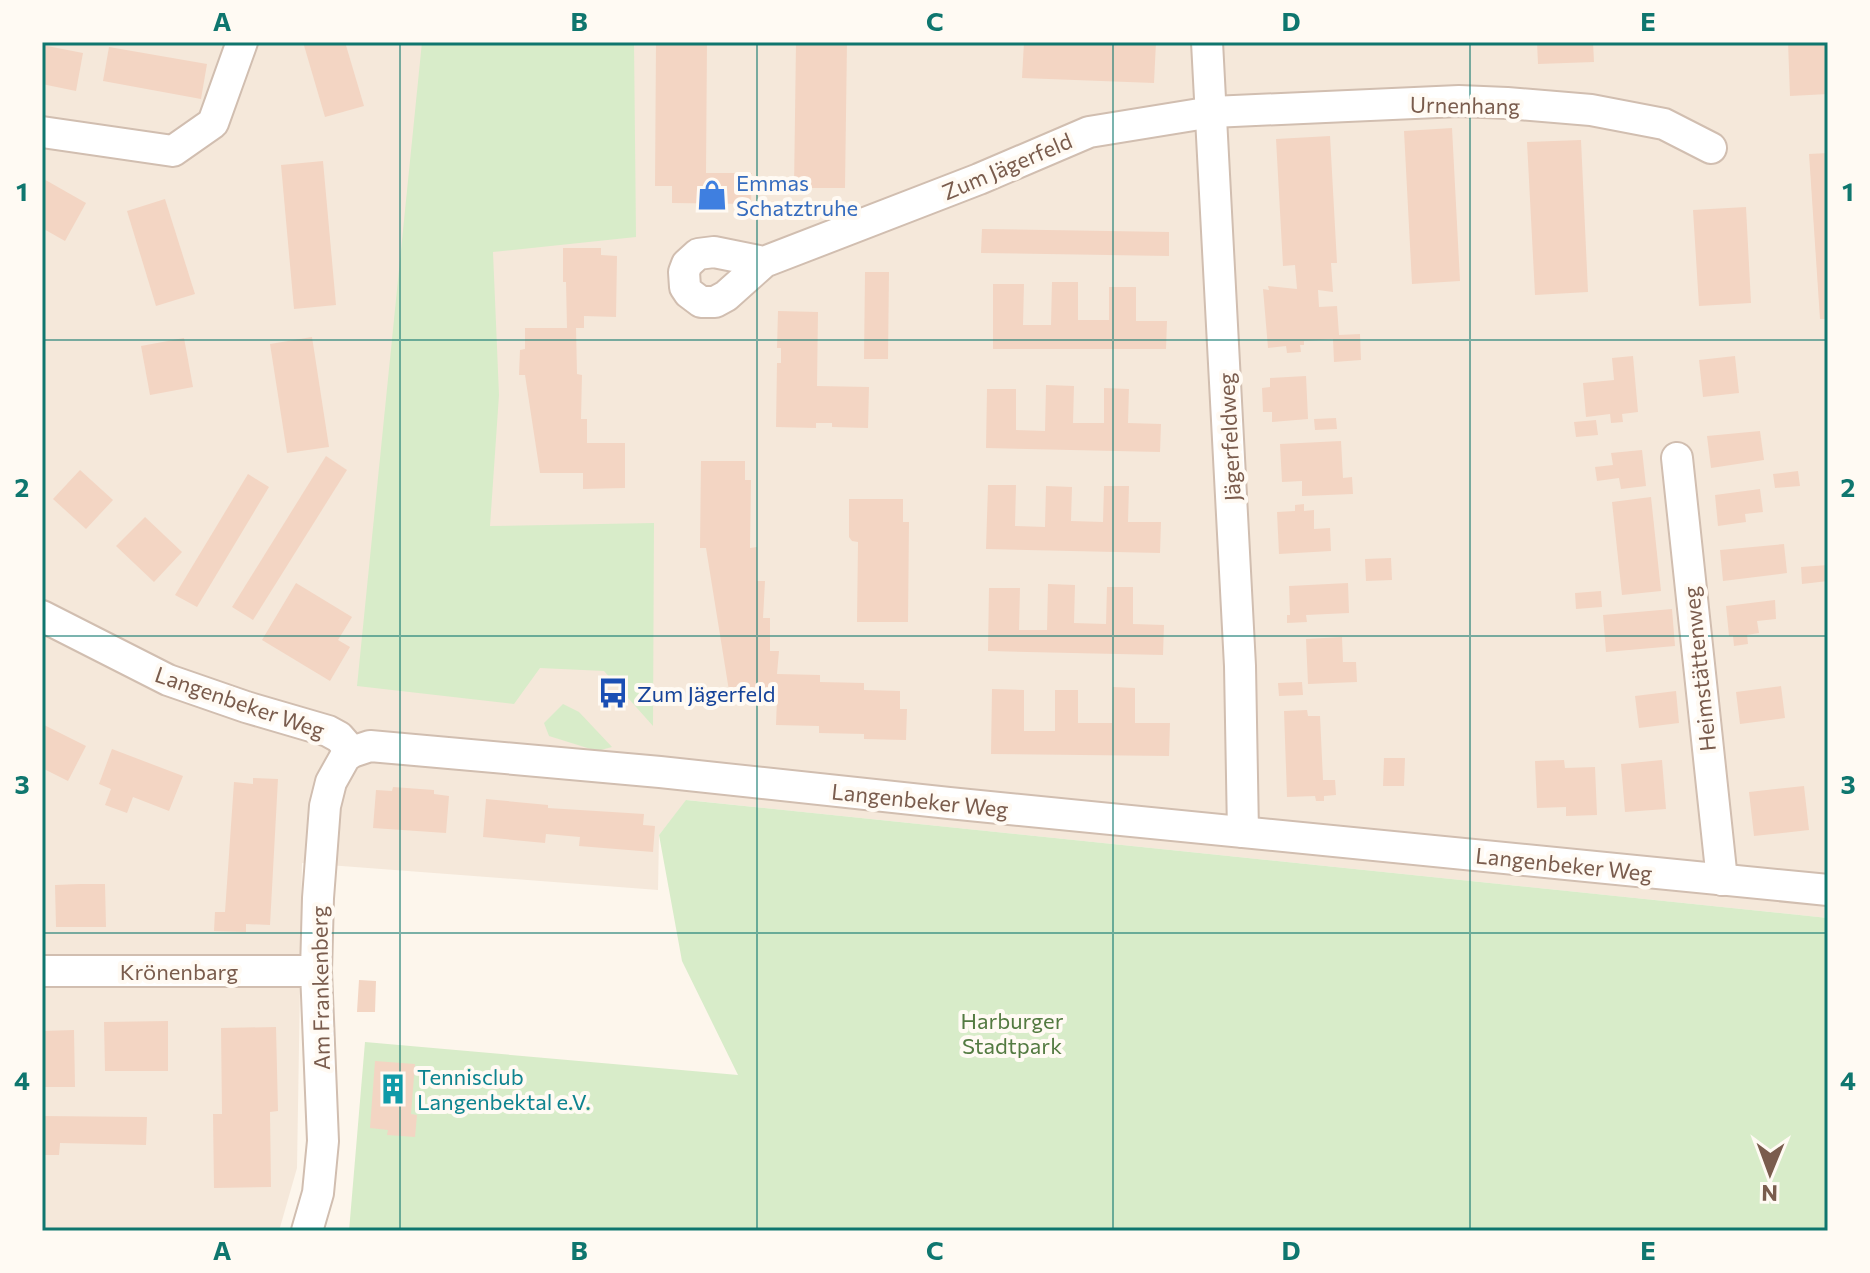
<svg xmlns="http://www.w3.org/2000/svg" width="1870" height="1273" viewBox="0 0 1870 1273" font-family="Commissioner,sans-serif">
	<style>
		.residential { fill: #f5e8da }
		.green { fill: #d8ecc9 }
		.building { fill: #f3d5c3 }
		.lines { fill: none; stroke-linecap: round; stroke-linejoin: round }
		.minor-casing { stroke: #d1beb0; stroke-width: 34 }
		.minor { stroke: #fff; stroke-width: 30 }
		.grid { fill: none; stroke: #0f766e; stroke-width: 2; stroke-opacity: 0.55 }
		.labels { text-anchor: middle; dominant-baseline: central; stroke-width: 8; stroke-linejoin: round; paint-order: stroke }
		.street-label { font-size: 22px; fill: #7a5c4d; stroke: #fffaf3 }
		.shop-label { font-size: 22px; fill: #366cbe; stroke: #fffaf3; text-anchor: start }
		.transit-label { font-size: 22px; fill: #164399; stroke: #fffaf3; text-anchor: start }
		.park-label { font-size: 22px; fill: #537a41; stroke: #fffaf3 }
		.culture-label { font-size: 22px; fill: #0d838f; stroke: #fffaf3; text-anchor: start }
		.neatline { fill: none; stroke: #0f766e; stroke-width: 3 }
		.grid-label { font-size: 26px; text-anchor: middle; font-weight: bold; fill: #0f766e }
	</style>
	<rect width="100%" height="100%" fill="#fdf6ec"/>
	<polygon class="residential" points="42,42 1828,42 1828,918 687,800 659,835 658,890 302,863 297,1168 279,1231 42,1231"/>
	<g class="green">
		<polygon points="422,42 634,42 636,237 493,252 499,395 490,526 654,523 653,726 604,671 540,668 514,704 357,686"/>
		<polygon points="563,704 579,712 612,747 597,751 549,736 544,723"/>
		<polygon points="686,800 1828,918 1828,1231 349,1231 365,1042 738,1075 682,961 659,835"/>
	</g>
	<g class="building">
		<polygon points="303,42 345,42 364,106 325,117"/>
		<polygon points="656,42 707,42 706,173 752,173 751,204 672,203 672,186 655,186"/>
		<polygon points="796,42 847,42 845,188 794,188"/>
		<polygon points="1024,42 1156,42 1154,83 1022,78"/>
		<polygon points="1537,42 1593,42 1594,62 1538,64"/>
		<polygon points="1788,42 1828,42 1828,94 1790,96"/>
		<polygon points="42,45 83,53 76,91 42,84"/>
		<polygon points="109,47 207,64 201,99 103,81"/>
		<polygon points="1452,128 1460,281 1412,284 1404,131"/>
		<polygon points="1330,136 1337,263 1331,263 1333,292 1318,290 1319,307 1337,306 1339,335 1360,334 1361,360 1334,362 1333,339 1304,341 1304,345 1300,345 1301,352 1287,353 1286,346 1268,348 1263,289 1269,290 1268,286 1297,289 1295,265 1283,266 1276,139"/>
		<polygon points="1581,140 1588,292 1535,295 1527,142"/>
		<polygon points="1828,153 1828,319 1820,319 1809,154"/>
		<polygon points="323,161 336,305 294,309 281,165"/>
		<polygon points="42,178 86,203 65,241 42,228"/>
		<polygon points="165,199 195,294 156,306 127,211"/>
		<polygon points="1746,207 1751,303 1699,306 1693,210"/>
		<polygon points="982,229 1169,232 1169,256 981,253"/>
		<polygon points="563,248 601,248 601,255 617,256 616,317 584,316 584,328 576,328 577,374 582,375 581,419 587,419 587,443 625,443 625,488 583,489 583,473 540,473 525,375 519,375 520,350 525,349 525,328 567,328 566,282 563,282"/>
		<polygon points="865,272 889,272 888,359 864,359"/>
		<polygon points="1052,282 1078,282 1078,320 1109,320 1109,287 1136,287 1136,321 1167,321 1166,349 993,349 993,284 1024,284 1023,325 1051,325"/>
		<polygon points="778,311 818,312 817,386 869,387 868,428 832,427 832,423 816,423 816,428 776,427 777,363 781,363 781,348 777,348"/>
		<polygon points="312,337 329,447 287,453 270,344"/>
		<polygon points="184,338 193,387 150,395 141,346"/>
		<polygon points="1633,356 1638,412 1622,414 1623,422 1611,423 1610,414 1586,417 1583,383 1614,380 1612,358"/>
		<polygon points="1735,356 1739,393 1703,397 1699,360"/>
		<polygon points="1306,376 1308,419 1272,422 1272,412 1263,412 1262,388 1270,387 1270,378"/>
		<polygon points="1046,385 1074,386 1073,423 1104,423 1104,388 1129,389 1128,423 1161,424 1160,452 986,448 987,389 1016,389 1016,430 1045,431"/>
		<polygon points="1336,418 1337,429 1315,430 1314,419"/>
		<polygon points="1596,420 1598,435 1576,437 1574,422"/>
		<polygon points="1760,431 1764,460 1711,468 1707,436"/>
		<polygon points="1341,441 1343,478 1352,477 1353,494 1302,496 1302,481 1282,482 1280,444"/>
		<polygon points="1642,450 1646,486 1621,489 1619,478 1597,481 1595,467 1613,465 1611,453"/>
		<polygon points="326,456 347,470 253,620 232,607"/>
		<polygon points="701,461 745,461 745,480 751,480 750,548 757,547 757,581 765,581 763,618 770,618 770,651 779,651 777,674 820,675 820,682 864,683 864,690 900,691 900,709 907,709 906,740 864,739 864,734 819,733 819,726 776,725 777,698 730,697 706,548 700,548"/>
		<polygon points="80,470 113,500 86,529 53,499"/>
		<polygon points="1798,471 1800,486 1775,488 1773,474"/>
		<polygon points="248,474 269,487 197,607 175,595"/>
		<polygon points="988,485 1016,485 1015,526 1045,527 1046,486 1072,487 1071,521 1103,522 1104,486 1129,486 1128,522 1161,522 1160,553 986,549"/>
		<polygon points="1760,489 1763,512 1745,514 1746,522 1718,526 1715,495"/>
		<polygon points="1651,497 1661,591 1622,595 1612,502"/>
		<polygon points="849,499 903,499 903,522 909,522 908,622 857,622 858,542 852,541 849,537"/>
		<polygon points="1304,504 1304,511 1314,510 1314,529 1330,528 1331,551 1279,554 1277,512 1295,511 1295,505"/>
		<polygon points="145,517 182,552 154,582 116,546"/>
		<polygon points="1784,544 1787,573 1723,581 1720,550"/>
		<polygon points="1391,558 1392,580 1366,581 1365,559"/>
		<polygon points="1828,565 1828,581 1802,584 1801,567"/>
		<polygon points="296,583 352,617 338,640 350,647 330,681 262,640"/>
		<polygon points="1348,583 1349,613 1306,615 1307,622 1287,623 1287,615 1290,615 1289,586"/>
		<polygon points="1048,584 1075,585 1074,623 1106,624 1107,587 1133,587 1133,624 1164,625 1163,655 988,651 989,588 1020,588 1019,630 1047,630"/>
		<polygon points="1601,591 1602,607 1576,609 1575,593"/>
		<polygon points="1775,600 1776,619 1757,621 1759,633 1747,635 1748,644 1734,646 1733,636 1729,636 1726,606"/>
		<polygon points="1672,609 1675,646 1606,652 1603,615"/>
		<polygon points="1342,637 1343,662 1356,662 1357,682 1308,684 1306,639"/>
		<polygon points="1302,682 1303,695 1279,696 1278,683"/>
		<polygon points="1781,686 1785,718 1740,724 1736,692"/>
		<polygon points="1113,687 1135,688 1135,723 1170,723 1169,756 991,754 992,689 1024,690 1024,731 1055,731 1055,690 1078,690 1078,723 1112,723"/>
		<polygon points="1676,691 1679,723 1639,728 1635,696"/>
		<polygon points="1307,710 1308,716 1320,716 1323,780 1335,780 1336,795 1324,796 1324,801 1316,801 1315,796 1287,797 1284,711"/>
		<polygon points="42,724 86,746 68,781 42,768"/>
		<polygon points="112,749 183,776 169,811 133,797 127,813 105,805 111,789 99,784"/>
		<polygon points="1384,758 1405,758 1404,786 1383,786"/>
		<polygon points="1564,760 1565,768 1595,767 1597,815 1566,816 1566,807 1537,808 1535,761"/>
		<polygon points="1662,760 1666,809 1625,812 1621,764"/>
		<polygon points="253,778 278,779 270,925 246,924 246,932 214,931 215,912 225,912 234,782 253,784"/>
		<polygon points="1804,786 1809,830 1754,836 1749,792"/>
		<polygon points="393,787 434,790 434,794 449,796 446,833 373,828 376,790 392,791"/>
		<polygon points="486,799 548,805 548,808 644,814 643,825 655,826 653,852 579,846 580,837 546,834 545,843 483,837"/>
		<polygon points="80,884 105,884 106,927 56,927 55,885"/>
		<polygon points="359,980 376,981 375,1012 357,1012"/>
		<polygon points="168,1021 168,1071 105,1071 104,1022"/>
		<polygon points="276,1027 278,1111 270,1112 271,1187 214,1188 213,1114 222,1114 221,1028"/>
		<polygon points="74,1030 75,1087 42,1087 42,1031"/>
		<polygon points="375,1061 415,1064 411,1114 417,1115 415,1137 387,1135 388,1130 370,1128"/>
		<polygon points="42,1116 147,1117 146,1145 60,1143 59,1155 42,1155"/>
	</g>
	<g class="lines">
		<g class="minor-casing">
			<g id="minor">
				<polyline points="1207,42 1240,666 1243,832"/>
				<polyline points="42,132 173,151 213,123 242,42"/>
				<polyline points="764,262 714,252 698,254 687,264 684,272 685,287 689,293 701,302 715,302 726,296 764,262 979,179 1089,132 1212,112 1459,101 1507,103 1591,110 1664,124 1711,148"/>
				<polyline points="1677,458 1722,880"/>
				<polyline points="42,616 168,680 246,707 328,731 339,737 352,752"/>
				<polyline points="42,971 316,971"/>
				<polyline points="307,1231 318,1193 323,1141 316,971 318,898 325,806 331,782 345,757 352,752 370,746 660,772 949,803 1828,890"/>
			</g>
		</g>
		<use href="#minor" class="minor"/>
	</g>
	<path class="grid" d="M 400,42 L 400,1231M 757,42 L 757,1231M 1113,42 L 1113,1231M 1470,42 L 1470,1231M 42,340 L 1828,340M 42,636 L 1828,636M 42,933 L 1828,933"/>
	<defs>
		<g id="shop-bare" transform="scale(2.4)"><path d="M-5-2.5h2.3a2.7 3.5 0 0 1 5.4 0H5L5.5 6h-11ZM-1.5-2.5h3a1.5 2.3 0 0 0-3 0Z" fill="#3f7fe0" stroke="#fffaf3" stroke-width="2.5" paint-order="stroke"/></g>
		<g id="bus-bare" transform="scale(2.4)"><path d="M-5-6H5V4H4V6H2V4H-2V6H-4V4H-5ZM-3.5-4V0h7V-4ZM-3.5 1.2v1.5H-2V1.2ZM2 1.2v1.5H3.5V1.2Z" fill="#1a4fb4" stroke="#fffaf3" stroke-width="2.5" paint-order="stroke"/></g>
		<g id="building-bare" transform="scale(2.4)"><path d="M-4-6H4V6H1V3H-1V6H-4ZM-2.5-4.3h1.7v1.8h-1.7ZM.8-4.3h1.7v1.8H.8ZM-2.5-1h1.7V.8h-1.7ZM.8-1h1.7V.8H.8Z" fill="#0f9aa8" stroke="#fffaf3" stroke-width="2.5" paint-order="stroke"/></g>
	</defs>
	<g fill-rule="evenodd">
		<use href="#shop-bare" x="712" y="195"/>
		<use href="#bus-bare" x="613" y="693"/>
		<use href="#building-bare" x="393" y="1089"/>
	</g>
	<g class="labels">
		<g class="street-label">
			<text transform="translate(1465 105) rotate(1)">Urnenhang</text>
			<text transform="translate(1007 166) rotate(-23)">Zum Jägerfeld</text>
			<text transform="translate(1229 437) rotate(-93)">Jägerfeldweg</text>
			<text transform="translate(1699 669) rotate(-96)">Heimstättenweg</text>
			<text transform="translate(240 702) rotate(19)">Langenbeker Weg</text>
			<text transform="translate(920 800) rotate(6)">Langenbeker Weg</text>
			<text transform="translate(1564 864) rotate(6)">Langenbeker Weg</text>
			<text x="179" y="971">Krönenbarg</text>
			<text transform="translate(320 988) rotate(-91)">Am Frankenberg</text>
		</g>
		<g class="shop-label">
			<text x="736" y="182">Emmas<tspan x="736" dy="25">Schatztruhe</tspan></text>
		</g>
		<g class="transit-label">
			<text x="637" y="693">Zum Jägerfeld</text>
		</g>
		<g class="park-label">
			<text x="1012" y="1020">Harburger<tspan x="1012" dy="25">Stadtpark</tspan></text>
		</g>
		<g class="culture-label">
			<text x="417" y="1076">Tennisclub<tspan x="417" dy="25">Langenbektal e.V.</tspan></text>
		</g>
	</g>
	<rect width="1870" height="1273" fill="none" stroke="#fffaf3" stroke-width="88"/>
	<g transform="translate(1770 1173) rotate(181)" stroke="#fffaf3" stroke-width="6" paint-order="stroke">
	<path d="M0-6L14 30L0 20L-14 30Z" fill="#7a5c4d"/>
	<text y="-12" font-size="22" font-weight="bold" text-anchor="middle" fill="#7a5c4d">N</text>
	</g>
	<rect x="44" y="44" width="1782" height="1185" class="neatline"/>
	<g class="grid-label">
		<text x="222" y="31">A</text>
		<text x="579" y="31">B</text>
		<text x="935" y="31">C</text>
		<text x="1291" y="31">D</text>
		<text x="1648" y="31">E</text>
		<text x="22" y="201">1</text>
		<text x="1848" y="201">1</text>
		<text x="22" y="497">2</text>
		<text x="1848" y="497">2</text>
		<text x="22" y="794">3</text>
		<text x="1848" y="794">3</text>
		<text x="22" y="1090">4</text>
		<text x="1848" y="1090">4</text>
		<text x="222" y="1260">A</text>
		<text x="579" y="1260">B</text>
		<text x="935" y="1260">C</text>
		<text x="1291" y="1260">D</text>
		<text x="1648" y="1260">E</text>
	</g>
</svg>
